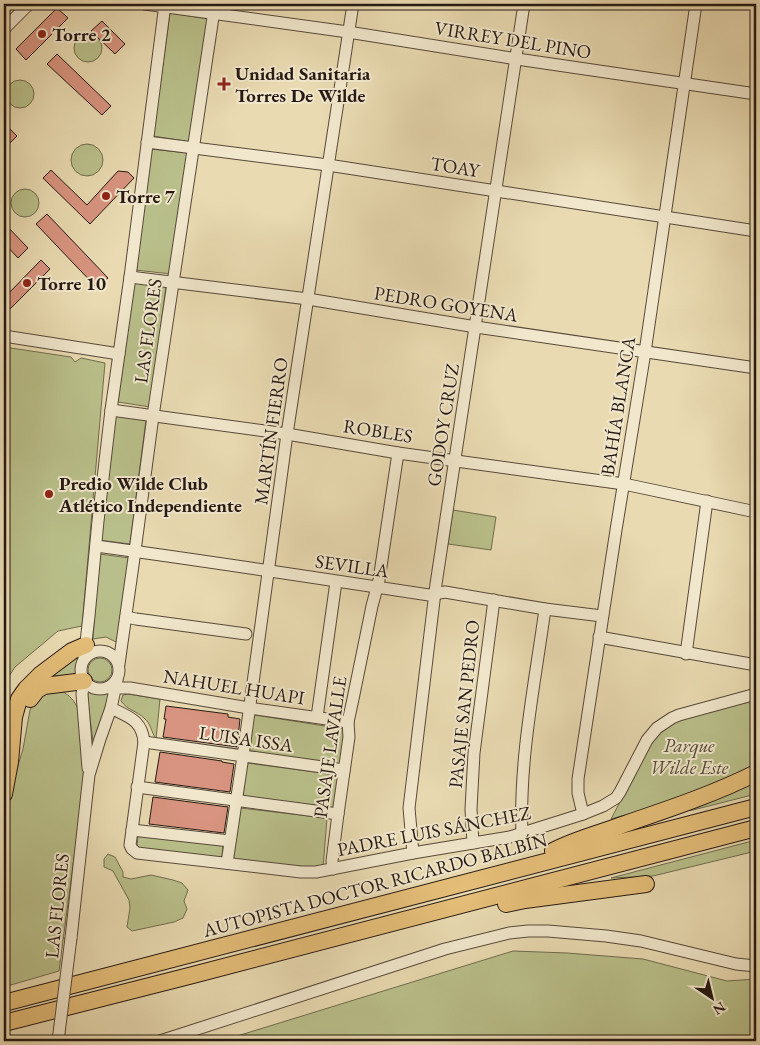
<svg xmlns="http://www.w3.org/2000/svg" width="760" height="1045" viewBox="0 0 760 1045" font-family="'EB Garamond',serif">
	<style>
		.green { fill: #b9bf8a; stroke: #706c4e }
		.building { fill: #d89480; stroke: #261913 }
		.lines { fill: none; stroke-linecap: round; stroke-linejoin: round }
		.minor-casing { stroke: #57493a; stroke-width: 13 }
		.highway-casing { stroke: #261913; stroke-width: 18 }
		.minor { stroke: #f1e7cc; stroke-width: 11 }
		.highway { stroke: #e4bd78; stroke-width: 16 }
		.minor-bridge-casing { stroke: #57493a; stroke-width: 13; stroke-linecap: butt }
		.minor-bridge { stroke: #f1e7cc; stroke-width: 11 }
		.poi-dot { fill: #8f2418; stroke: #f1e7cc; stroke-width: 2 }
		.labels { text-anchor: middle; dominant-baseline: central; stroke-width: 4; stroke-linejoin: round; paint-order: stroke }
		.poi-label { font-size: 19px; font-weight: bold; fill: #261913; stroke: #f1e7cc; text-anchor: start }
		.street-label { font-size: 19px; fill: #261913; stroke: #f1e7cc }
		.park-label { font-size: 19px; font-style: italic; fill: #524b37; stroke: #f1e7cc }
	</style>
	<rect width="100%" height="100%" fill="#e9dab1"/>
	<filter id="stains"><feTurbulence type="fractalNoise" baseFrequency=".004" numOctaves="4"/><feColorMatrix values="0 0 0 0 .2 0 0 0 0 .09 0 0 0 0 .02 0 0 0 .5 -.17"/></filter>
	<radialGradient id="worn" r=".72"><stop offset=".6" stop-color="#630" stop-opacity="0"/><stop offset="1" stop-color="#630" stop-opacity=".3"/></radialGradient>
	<g class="green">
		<polygon points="170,13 209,19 191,142 153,136"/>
		<circle cx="88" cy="48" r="14"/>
		<circle cx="20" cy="94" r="14"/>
		<circle cx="87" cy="160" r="16"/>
		<polygon points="150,149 188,153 172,274 135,270"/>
		<circle cx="25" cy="203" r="14"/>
		<polygon points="134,283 166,287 150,407 118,402"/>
		<polygon points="4,347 71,357 75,362 81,358 105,363 82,626 58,631 15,667 4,684"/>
		<polygon points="115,416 146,420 130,544 99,540"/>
		<polygon points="453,510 496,517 491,550 448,544"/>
		<polygon points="99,554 130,558 118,643 106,637 93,639"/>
		<polygon points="78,654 76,676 52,676 41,678"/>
		<circle cx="100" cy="670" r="12"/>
		<polygon points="91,690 106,692 109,697 93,742 87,693"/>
		<path d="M 62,691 C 70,696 74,700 78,709 L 84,761 L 84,782 L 59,971 L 4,987 L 4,811 L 23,749 L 30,710 L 35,699 L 40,693 Z"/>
		<path d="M 128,694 L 160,699 L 156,739 C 151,732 151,723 144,718 C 137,711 127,710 121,701 L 123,695 Z"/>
		<polygon points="756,700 756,766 675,801 611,819 655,735 674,721 694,715"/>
		<polygon points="255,715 344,729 345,731 341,763 339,765 250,753 248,751 251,717"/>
		<polygon points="247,763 338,775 334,809 243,796"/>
		<polygon points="756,778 756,794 693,810 683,811"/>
		<polygon points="240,808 327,818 323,868 233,862"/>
		<polygon points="140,834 222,845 223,847 222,856 219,858 139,849 137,847 138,836"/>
		<polygon points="756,840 756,851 653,876 611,878"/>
		<polygon points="108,854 115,857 123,872 123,877 131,879 151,875 173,880 182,883 188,890 184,901 187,909 183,918 174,922 132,931 127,927 130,908 129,900 113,871 104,867 104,859"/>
		<polygon points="513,951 567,953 643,959 727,981 756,979 756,1041 221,1041"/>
	</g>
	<g class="building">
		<polygon points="57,8 68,18 26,60 16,49"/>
		<polygon points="102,21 125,44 115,54 91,31"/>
		<polygon points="57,54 111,106 102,115 47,64"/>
		<polygon points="4,123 17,136 7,146 4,142"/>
		<polygon points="51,170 87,205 118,171 128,172 134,178 90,224 43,178"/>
		<polygon points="47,214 108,278 97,288 36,224"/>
		<polygon points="4,223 28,248 18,258 4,243"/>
		<polygon points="41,260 50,269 8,311 4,307 4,298"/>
		<polygon points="166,706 228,714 228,717 240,719 237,747 163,737 166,719 164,719"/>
		<polygon points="160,752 222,761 222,762 234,764 230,792 155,782"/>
		<polygon points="153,797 228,807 224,833 149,824"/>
	</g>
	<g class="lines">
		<g class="minor-casing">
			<g id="minor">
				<polyline points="145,4 348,32 517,59 756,94"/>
				<polyline points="4,29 29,4"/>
				<polyline points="147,142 328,165 756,231"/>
				<polyline points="130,277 308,299 476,327 756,368"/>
				<polyline points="4,336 119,354"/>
				<polyline points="111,410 287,434 398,453 624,484 756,512"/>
				<path d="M 96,546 C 207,561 318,578 429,595 L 445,592 L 545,609 L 602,616"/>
				<polyline points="126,617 136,619 246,634"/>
				<polyline points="599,637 756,665"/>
				<circle cx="100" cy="670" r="19"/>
				<polyline points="686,654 707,501"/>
				<polyline points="84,659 89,616 98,521 111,410 130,277 165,4"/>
				<polyline points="119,664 135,551 153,416 215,4"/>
				<polyline points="84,681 82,694 88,768"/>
				<polyline points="110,688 130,688 249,708 348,722"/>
				<path d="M 111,708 C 129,717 142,720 144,742 L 130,845 L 132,849 L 137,853 L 301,872 L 316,872 L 413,853 L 510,837 L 583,814 L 603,806 L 616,798 L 620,792 L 647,740 L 657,728 L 672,718 L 679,715 L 756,694"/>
				<polyline points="317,717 336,582"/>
				<polyline points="144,742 344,770"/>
				<polyline points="137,787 338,814"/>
				<polyline points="583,814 578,793 578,779 616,530 645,352 696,4"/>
				<polyline points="132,830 230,841"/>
				<path d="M 522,834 C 519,758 535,683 545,609"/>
				<polyline points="473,843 471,809 474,753 494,600"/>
				<polyline points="413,853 409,808 436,584 524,4"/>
				<polyline points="227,863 243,756 287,434 353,4"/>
				<polyline points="333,869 332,861 338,814 349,737 348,722 353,699 372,606 379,580 398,453"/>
				<polyline points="71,938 89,775 100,739 111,708 117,680"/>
				<polyline points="160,1041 445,949 509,933 528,931 548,931 606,936 641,941 736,964 756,966"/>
			</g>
		</g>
		<g class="highway-casing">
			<g id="highway">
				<polyline points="30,699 37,690 44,686 84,681"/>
				<polyline points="4,794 10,762 14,717 19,699 26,689 40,675 72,651 86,645"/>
				<path d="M 553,851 C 576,839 601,833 625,824 C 669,809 714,794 756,773"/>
				<polyline points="506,904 525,900 646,884"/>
				<polyline points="4,1003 756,807"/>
				<polyline points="4,1023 189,976 756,828"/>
			</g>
		</g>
		<use href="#minor" class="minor"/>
		<use href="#highway" class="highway"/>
		<g class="minor-bridge-casing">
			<polyline id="minor-bridge" points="58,1041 71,938"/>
		</g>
		<use href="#minor-bridge" class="minor-bridge"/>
	</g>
	<g class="poi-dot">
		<circle cx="42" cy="34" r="5"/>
		<path d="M221.5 76.5h5v5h5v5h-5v5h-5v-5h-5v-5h5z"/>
		<circle cx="106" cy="196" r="5"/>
		<circle cx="27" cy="283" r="5"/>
		<circle cx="49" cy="494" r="5"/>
	</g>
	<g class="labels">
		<g class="poi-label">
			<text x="52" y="34">Torre 2</text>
			<text x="235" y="73">Unidad Sanitaria<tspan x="235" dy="22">Torres De Wilde</tspan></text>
			<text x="116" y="196">Torre 7</text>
			<text x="37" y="283">Torre 10</text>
			<text x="59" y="483">Predio Wilde Club<tspan x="59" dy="22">Atlético Independiente</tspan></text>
		</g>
		<g class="street-label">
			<text transform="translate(513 40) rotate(9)">VIRREY DEL PINO</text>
			<text transform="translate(455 167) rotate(9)">TOAY</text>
			<text transform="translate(446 304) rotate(9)">PEDRO GOYENA</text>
			<text transform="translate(148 331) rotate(-82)">LAS FLORES</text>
			<text transform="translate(618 406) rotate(-81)">BAHÍA BLANCA</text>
			<text transform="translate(443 425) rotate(-81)">GODOY CRUZ</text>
			<text transform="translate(271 431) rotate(-82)">MARTÍN FIERRO</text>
			<text transform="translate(378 431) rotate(9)">ROBLES</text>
			<text transform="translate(352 566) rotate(8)">SEVILLA</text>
			<text transform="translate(234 687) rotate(9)">NAHUEL HUAPI</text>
			<text transform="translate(464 704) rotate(-84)">PASAJE SAN PEDRO</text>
			<text transform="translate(246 739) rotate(8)">LUISA ISSA</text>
			<text transform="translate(330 747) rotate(-82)">PASAJE LAVALLE</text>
			<text transform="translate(434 831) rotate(-11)">PADRE LUIS SÁNCHEZ</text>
			<text transform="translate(375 885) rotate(-15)">AUTOPISTA DOCTOR RICARDO BALBÍN</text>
			<text transform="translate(57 906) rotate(-84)">LAS FLORES</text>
		</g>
		<g class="park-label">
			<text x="689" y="745">Parque<tspan x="689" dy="22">Wilde Este</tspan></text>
		</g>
	</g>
	<rect width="760" height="1045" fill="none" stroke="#e9dab1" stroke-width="20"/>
	<rect x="5" y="5" width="750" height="1035" fill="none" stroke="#261913" stroke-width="2.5"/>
	<rect x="10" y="10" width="740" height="1025" fill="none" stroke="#261913"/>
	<g transform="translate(712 998) rotate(145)" stroke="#f1e7cc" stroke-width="4" paint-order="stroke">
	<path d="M0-4L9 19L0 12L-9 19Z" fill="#261913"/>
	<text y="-8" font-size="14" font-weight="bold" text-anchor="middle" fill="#261913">N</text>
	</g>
	<rect width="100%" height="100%" filter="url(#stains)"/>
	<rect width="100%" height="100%" fill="url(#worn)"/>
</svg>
